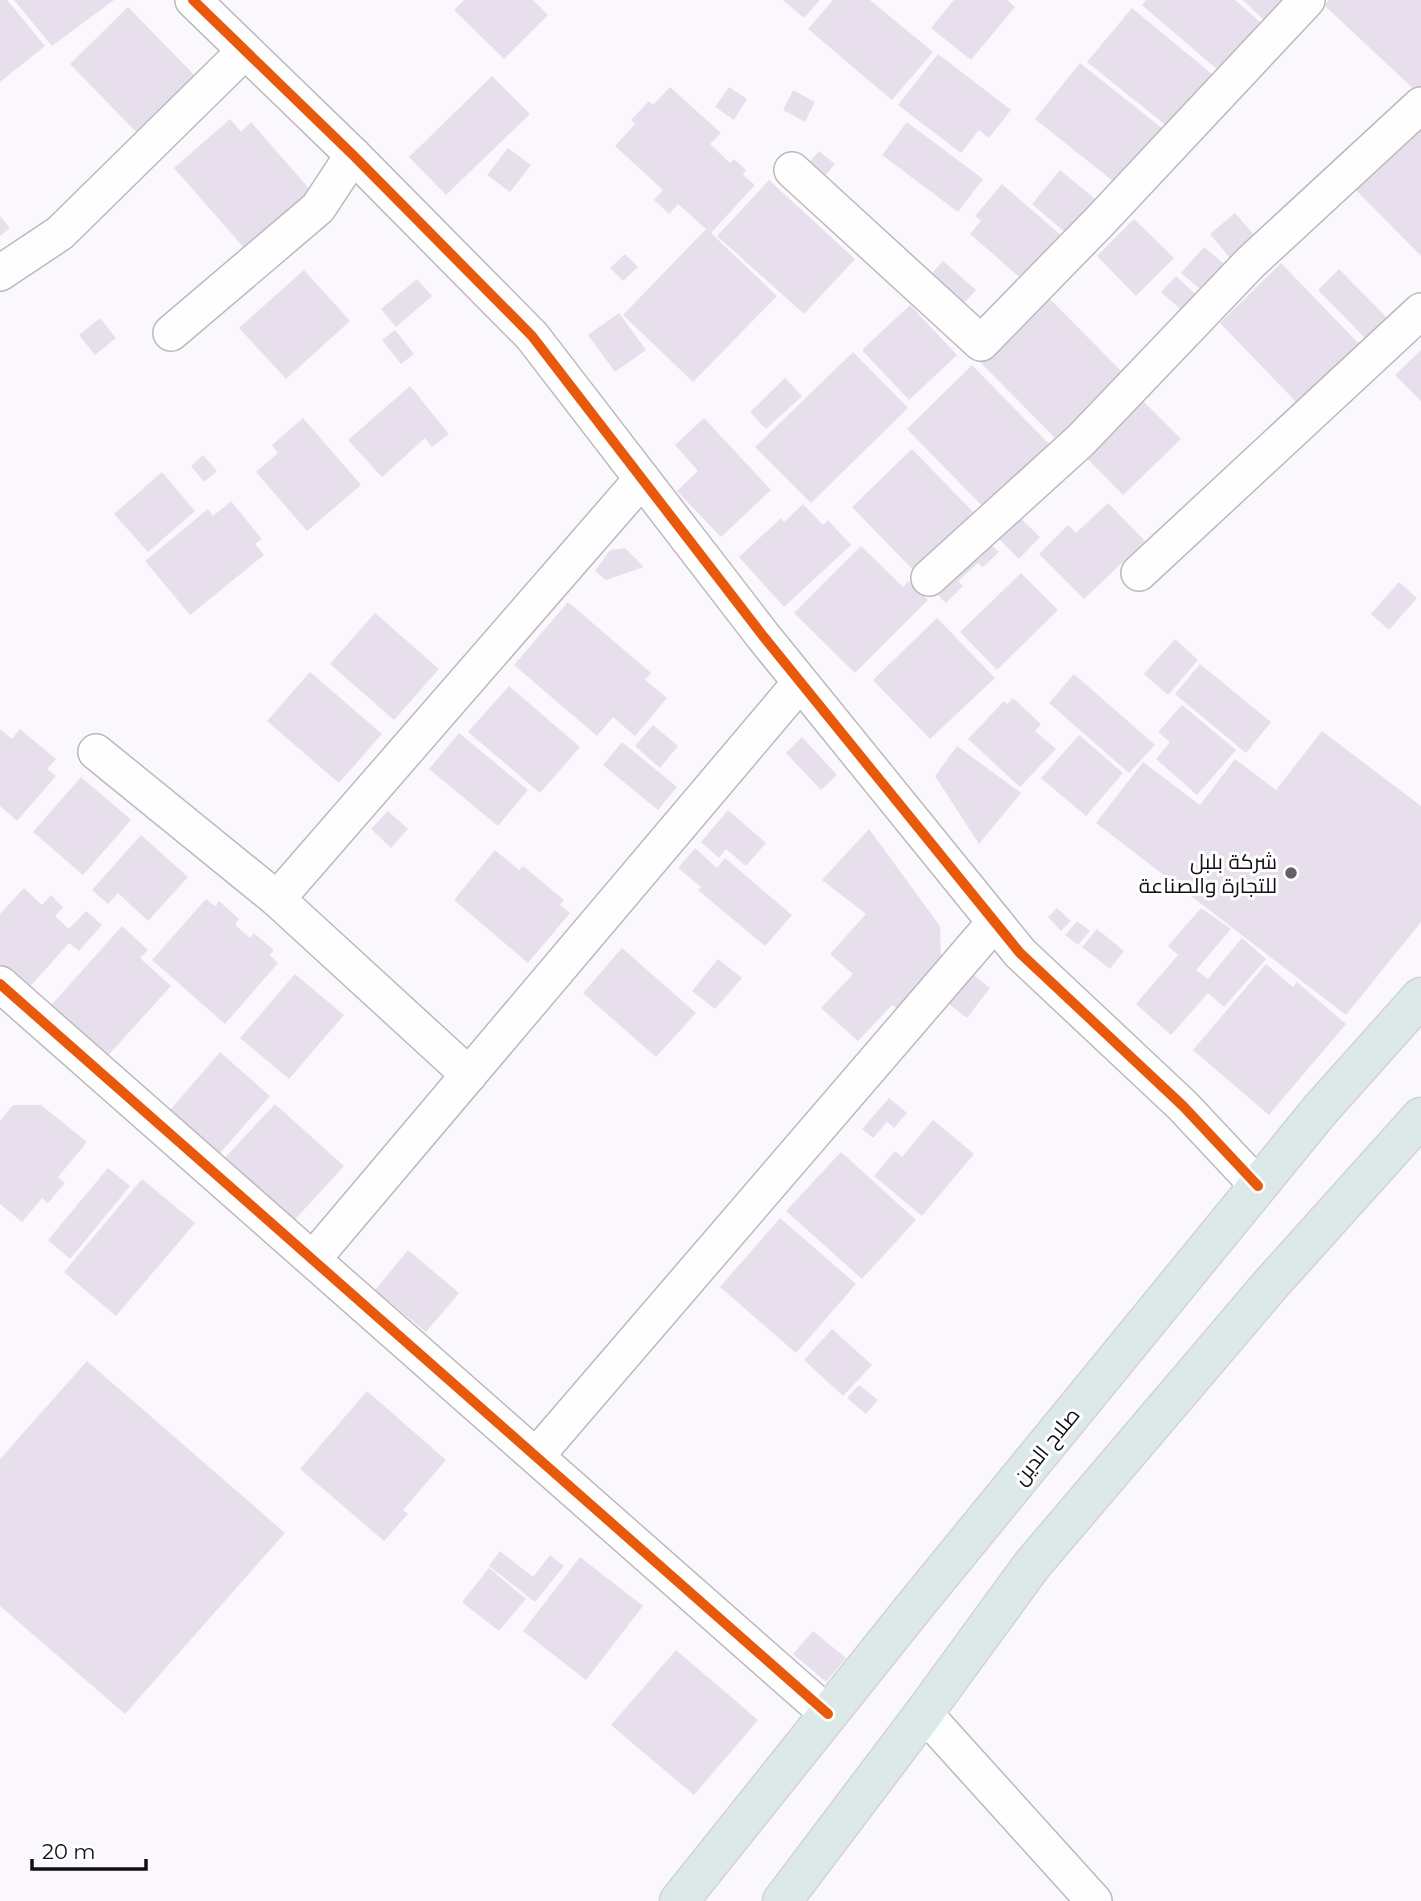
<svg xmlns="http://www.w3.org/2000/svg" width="1421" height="1901" viewBox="0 0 1421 1901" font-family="Montserrat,Cairo,sans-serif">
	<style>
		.building { fill: #e7e0ec }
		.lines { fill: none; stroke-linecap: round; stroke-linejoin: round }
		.minor-casing { stroke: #bbb9bd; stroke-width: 38 }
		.trunk-casing { stroke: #d3d2d4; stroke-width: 41 }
		.minor { stroke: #fefeff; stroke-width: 35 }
		.trunk { stroke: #dce9e8; stroke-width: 38 }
		.cycleway-casing { stroke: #fff; stroke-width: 15 }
		.cycleway { stroke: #e8590c; stroke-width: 10 }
		.poi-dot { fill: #646166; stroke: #fff; stroke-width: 2.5 }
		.labels { text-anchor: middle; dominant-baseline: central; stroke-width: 6; stroke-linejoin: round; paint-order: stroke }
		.poi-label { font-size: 21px; fill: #131015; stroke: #fff; text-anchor: end }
		.street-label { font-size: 21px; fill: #131015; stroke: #fff }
	</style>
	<rect width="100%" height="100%" fill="#faf8fc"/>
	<g class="building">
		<polygon points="0,0 7,0 45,46 0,82"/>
		<polygon points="14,0 114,0 52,46"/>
		<polygon points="464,0 533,0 548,15 504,59 454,10"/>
		<polygon points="783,0 820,0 804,18"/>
		<polygon points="833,0 870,0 933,52 892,100 808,29"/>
		<polygon points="954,0 1007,0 1015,7 971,60 931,28"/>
		<polygon points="1146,0 1235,0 1260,22 1218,70 1142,5"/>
		<polygon points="1243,0 1297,0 1271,27"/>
		<polygon points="1329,0 1421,0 1421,90 1418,93 1324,5"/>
		<polygon points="128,7 201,82 142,138 70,64"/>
		<polygon points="1132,8 1212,74 1168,127 1087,62"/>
		<polygon points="938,54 1011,110 989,138 979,130 961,153 898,105"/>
		<polygon points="1080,63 1163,129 1118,185 1035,119"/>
		<polygon points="492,76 530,114 446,195 409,157"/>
		<polygon points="670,87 721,133 710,144 730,163 734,159 746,170 743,175 755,185 711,233 777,296 693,382 623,315 706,229 678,204 669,214 654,200 663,190 615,146 635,124 631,120 649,101 653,105"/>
		<polygon points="729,87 747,99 734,120 715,107"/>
		<polygon points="793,90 815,102 805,122 783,110"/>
		<polygon points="230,119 241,132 251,122 313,193 246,250 174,168"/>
		<polygon points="907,122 983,179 958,212 882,155"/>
		<polygon points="1416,125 1421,130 1421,256 1352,186"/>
		<polygon points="508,148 531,165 510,192 487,175"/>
		<polygon points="819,151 835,164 820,182 804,169"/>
		<polygon points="1060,170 1101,204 1072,238 1032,204"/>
		<polygon points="769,180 855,259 804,314 717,236"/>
		<polygon points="1002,184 1064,238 1025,282 970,234 981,221 975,216"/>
		<polygon points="1235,213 1260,242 1234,263 1210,234"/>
		<polygon points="0,216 10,228 0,236"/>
		<polygon points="1134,219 1174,258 1136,296 1097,256"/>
		<polygon points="1204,247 1229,268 1207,295 1181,273"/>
		<polygon points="625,254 638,267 623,281 610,268"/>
		<polygon points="943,261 976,290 960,308 927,279"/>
		<polygon points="1281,263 1362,347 1300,406 1220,323"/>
		<polygon points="1339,269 1387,318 1365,338 1318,290"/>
		<polygon points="304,270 350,321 286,379 239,328"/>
		<polygon points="1176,276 1201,299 1187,315 1161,292"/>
		<polygon points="417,279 432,296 396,327 381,309"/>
		<polygon points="1047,296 1125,375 1057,440 980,362"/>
		<polygon points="910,305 957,355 909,400 862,350"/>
		<polygon points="619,313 646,350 615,372 588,335"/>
		<polygon points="100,318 116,338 95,355 79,335"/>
		<polygon points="395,330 414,354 401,364 382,340"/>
		<polygon points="1421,350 1421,401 1395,375"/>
		<polygon points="853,352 908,408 811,503 755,447"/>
		<polygon points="972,365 1051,446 985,509 907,429"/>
		<polygon points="785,378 802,396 766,429 750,412"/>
		<polygon points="410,386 449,434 432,447 425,438 382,477 348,440"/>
		<polygon points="1136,394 1181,439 1123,495 1082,453"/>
		<polygon points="303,418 361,485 307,531 256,472 278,453 272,445"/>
		<polygon points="704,418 771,490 721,537 677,491 698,471 675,445"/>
		<polygon points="912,449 977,516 917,574 852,507"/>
		<polygon points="203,455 217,471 204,482 191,466"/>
		<polygon points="162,472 195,511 148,552 114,514"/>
		<polygon points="231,501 262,539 255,544 264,555 190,615 145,561 208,509 213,516"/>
		<polygon points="1108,503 1145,541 1084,599 1039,554 1068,525 1076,533"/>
		<polygon points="803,504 823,525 828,520 851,545 784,607 739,557 781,518 784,522"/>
		<polygon points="1016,514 1040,537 1019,559 995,535"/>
		<polygon points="986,540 999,552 983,567 978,563 958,581 963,586 946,603 934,591"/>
		<polygon points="861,546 903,587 908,581 928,600 855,673 794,613"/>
		<polygon points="625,548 644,567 606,580 595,571 610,550"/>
		<polygon points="1021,573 1058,610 997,670 960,632"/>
		<polygon points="1399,582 1417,598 1389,630 1371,614"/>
		<polygon points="568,602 651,673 645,680 667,698 635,736 613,717 597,736 514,665"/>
		<polygon points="375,613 439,669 394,720 330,664"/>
		<polygon points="937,618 995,678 930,739 873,680"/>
		<polygon points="1175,639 1198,660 1168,695 1144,674"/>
		<polygon points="1200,664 1271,722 1246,753 1175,694"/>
		<polygon points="310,672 382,734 339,783 267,721"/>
		<polygon points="1074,674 1155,745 1129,773 1049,703"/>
		<polygon points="509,686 580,747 540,793 468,732"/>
		<polygon points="1013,698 1041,724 1035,731 1056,749 1020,787 968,739 1004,701 1007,704"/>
		<polygon points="1182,705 1236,750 1197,795 1156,759 1170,742 1158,732"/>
		<polygon points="653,725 678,746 660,768 635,746"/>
		<polygon points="0,729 12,739 20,729 56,759 47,769 56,776 17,821 0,806"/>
		<polygon points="1322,731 1421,806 1421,922 1346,1015 1096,823 1143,762 1200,805 1235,759 1276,790"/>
		<polygon points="459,733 528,790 498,826 429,769"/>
		<polygon points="1079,735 1123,773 1086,816 1041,778"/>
		<polygon points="802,737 837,775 821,790 786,753"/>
		<polygon points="622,742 677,787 658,810 603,765"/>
		<polygon points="957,746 1021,793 979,844 935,776"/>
		<polygon points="81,777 131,820 83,875 33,832"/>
		<polygon points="728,810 766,843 746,866 726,849 719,858 701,842"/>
		<polygon points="388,811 408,829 391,848 371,829"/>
		<polygon points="869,829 940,926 941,960 899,1010 892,1005 858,1041 821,1008 853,974 830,954 866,914 822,880"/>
		<polygon points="141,835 188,877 148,921 118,893 108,904 92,890"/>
		<polygon points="695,848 717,868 725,858 792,915 765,946 698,890 701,887 678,868"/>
		<polygon points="495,850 519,870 523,866 564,900 560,905 570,913 528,963 454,900"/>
		<polygon points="24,888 42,905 51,895 63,907 55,916 69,929 86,911 102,925 79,951 69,943 27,990 0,966 0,914"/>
		<polygon points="206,899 215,906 219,901 239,919 235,925 250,938 254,933 274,950 270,955 278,963 225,1024 152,960"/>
		<polygon points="1057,908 1071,921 1061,931 1048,917"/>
		<polygon points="1201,908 1231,929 1196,970 1208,979 1242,938 1266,959 1224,1007 1208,993 1171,1035 1136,1004 1178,955 1168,946"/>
		<polygon points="1077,921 1090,931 1078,945 1065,935"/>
		<polygon points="122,926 148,950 140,958 171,986 103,1061 46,1011"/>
		<polygon points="1097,929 1124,951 1110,969 1082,947"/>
		<polygon points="622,948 696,1013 656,1057 583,993"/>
		<polygon points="718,959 742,978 715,1009 692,991"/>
		<polygon points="1266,964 1293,987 1297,982 1346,1024 1269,1115 1193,1050"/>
		<polygon points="295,974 344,1015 289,1079 240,1038"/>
		<polygon points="972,974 990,988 967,1018 949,1004"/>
		<polygon points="220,1052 270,1096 215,1159 165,1116"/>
		<polygon points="889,1098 907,1113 894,1128 887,1122 873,1138 862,1129"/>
		<polygon points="275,1104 344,1166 290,1225 220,1163"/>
		<polygon points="13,1105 41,1105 87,1142 58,1177 65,1183 48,1203 42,1198 22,1222 0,1204 0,1121"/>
		<polygon points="933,1120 974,1154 922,1216 874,1176 895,1151 902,1157"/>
		<polygon points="841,1152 916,1220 862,1279 786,1211"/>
		<polygon points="108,1168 130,1186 70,1259 48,1240"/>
		<polygon points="142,1179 195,1223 116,1316 64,1272"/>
		<polygon points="780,1218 856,1284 796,1353 720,1287"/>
		<polygon points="408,1250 459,1293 426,1332 375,1290"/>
		<polygon points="832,1329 872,1365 843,1396 804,1360"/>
		<polygon points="87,1361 285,1533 125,1714 0,1606 0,1459"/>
		<polygon points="859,1385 878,1400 866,1414 847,1398"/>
		<polygon points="367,1391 446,1460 403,1510 408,1514 384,1541 300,1469"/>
		<polygon points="500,1551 533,1577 550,1555 564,1566 535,1602 489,1566"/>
		<polygon points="580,1557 643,1606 586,1680 523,1631"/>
		<polygon points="489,1568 526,1599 499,1631 462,1602"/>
		<polygon points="813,1631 846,1658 826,1682 793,1654"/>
		<polygon points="676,1650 758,1720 694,1795 611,1725"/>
	</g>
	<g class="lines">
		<g class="minor-casing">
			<g id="minor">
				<polyline points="193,0 353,155 532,336 763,636 1020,953 1183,1106 1258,1186"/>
				<polyline points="792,170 981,343 1100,221 1307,0"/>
				<polyline points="0,273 60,233 245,51"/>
				<polyline points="171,333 318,208 353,155"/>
				<polyline points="1139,573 1421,311"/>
				<polyline points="929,578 1081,440 1251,262 1421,105"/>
				<polyline points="96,752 277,899 469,1075"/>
				<polyline points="277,899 642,479"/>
				<polyline points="0,984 828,1714"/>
				<polyline points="313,1259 800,683"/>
				<polyline points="537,1455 995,922"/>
				<polyline points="924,1713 1094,1901"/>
			</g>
		</g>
		<g class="trunk-casing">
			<g id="trunk">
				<polyline points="679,1901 914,1607 1258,1186 1320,1110 1421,997"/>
				<polyline points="782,1901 924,1713 1032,1565 1271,1284 1421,1117"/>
			</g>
		</g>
		<use href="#minor" class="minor"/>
		<use href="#trunk" class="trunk"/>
		<g class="cycleway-casing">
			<g id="cycleway">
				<polyline points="193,0 353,155 532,336 763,636 1020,953 1183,1106 1258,1186"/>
				<polyline points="0,984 828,1714"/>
			</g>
		</g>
		<use href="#cycleway" class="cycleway"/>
	</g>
	<circle class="poi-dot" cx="1291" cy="873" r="7"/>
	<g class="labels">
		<g class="poi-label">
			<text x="1277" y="861">شركة بلبل<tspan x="1277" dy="24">للتجارة والصناعة</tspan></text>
		</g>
		<g class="street-label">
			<text transform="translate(1046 1446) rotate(-51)">صلاح الدين</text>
		</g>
	</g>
	<path d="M32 1859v10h114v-10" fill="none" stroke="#131015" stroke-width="3.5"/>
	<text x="42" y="1859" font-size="21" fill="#131015" stroke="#ffffff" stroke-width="5" paint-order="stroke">20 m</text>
</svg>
